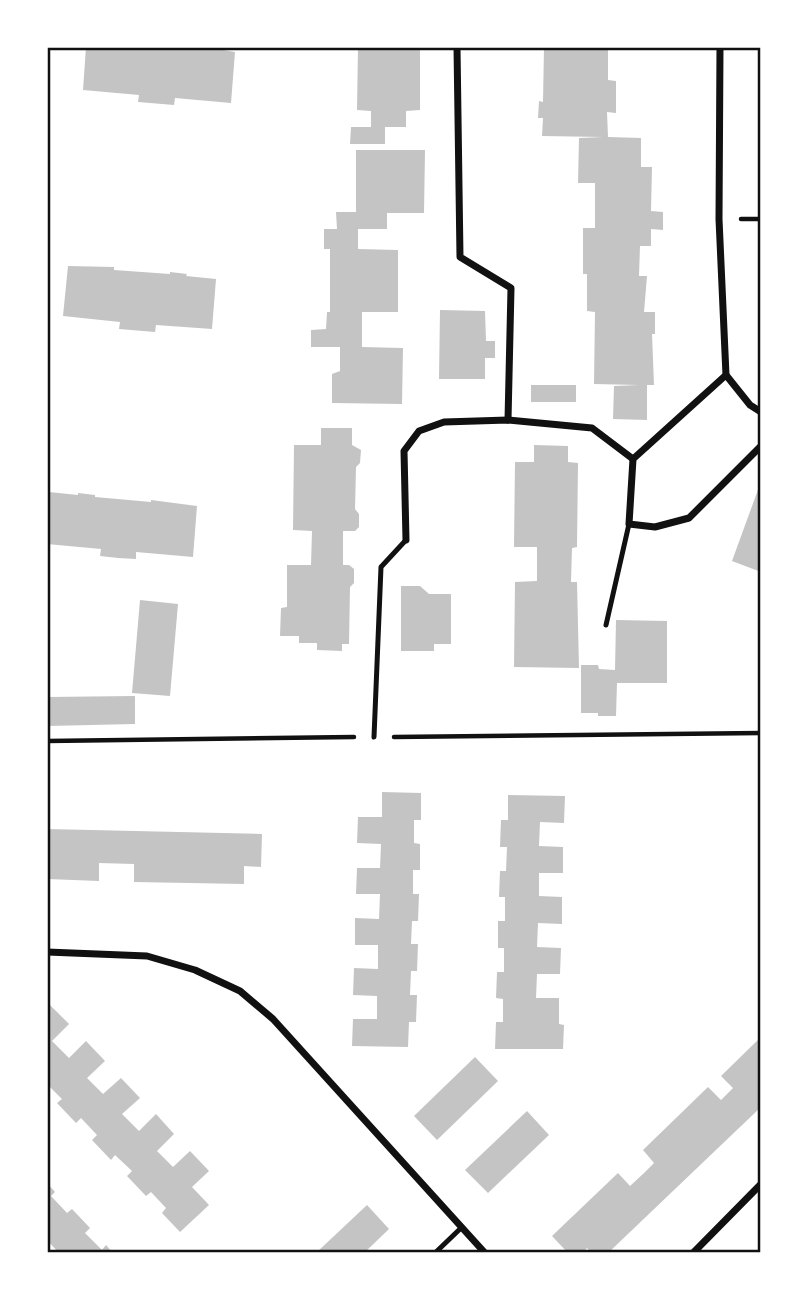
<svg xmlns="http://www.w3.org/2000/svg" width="808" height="1300" viewBox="0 0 808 1300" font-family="Poppins,sans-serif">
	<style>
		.building { fill: #c4c4c4 }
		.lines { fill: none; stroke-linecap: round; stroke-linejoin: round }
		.path { stroke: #111; stroke-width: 4.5 }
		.service { stroke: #111; stroke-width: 5 }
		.minor { stroke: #111; stroke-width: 7 }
		.neatline { fill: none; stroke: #111; stroke-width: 2.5 }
	</style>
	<rect width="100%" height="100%" fill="#fff"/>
	<g class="building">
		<polygon points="86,47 206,47 235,52 231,103 175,98 174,105 138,102 139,95 83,90"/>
		<polygon points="358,47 420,47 420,110 406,111 406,127 385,127 385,144 350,144 351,127 371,127 371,111 357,110"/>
		<polygon points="544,47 608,47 608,80 616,81 616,113 607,112 608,137 641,138 641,167 652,167 651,211 663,212 663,230 651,229 651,246 640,246 639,276 647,276 644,312 655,312 655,334 652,334 654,385 647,385 647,420 613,419 614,386 639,385 594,384 595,312 587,311 587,274 583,274 583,228 595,228 595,183 578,183 579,138 603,137 542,136 543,118 538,118 539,101 543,102"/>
		<polygon points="356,150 425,150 424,213 387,213 387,229 358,229 358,249 398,250 398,312 362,312 362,347 403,348 402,404 332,403 332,374 340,371 340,347 311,347 311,330 326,329 327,312 330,312 330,249 324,249 324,229 337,229 336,212 356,212"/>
		<polygon points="68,266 114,267 114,270 170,274 170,272 187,274 186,276 216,279 212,329 156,325 155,332 119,329 120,322 63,316"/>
		<polygon points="440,310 485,311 486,341 495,341 495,358 485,358 485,379 439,379"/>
		<rect x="531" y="385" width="45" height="17"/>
		<polygon points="321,428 352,428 352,445 361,450 360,463 356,467 355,509 359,514 359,527 355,531 343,531 343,565 349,565 354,569 354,583 350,587 349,644 342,644 342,651 317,650 317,643 299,643 299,636 280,636 281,608 287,607 287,565 311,565 312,531 293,530 294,445 321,445"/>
		<polygon points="534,445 568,446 568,462 578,463 577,547 572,548 571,582 577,582 579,668 514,667 515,582 537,581 537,547 514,547 515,462 534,462"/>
		<polygon points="759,487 761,493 761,572 732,561"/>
		<polygon points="49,492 78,495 78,493 95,495 95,497 151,502 151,500 197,506 193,557 136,552 136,559 118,558 100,556 101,549 47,544"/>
		<polygon points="401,586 420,586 429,594 451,594 451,644 434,644 434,651 401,651"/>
		<polygon points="140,600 178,604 170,696 132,693"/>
		<polygon points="616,620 667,621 667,683 617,683 616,716 598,716 598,713 581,713 581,665 598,665 599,669 615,670"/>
		<polygon points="135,696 135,724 47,726 47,697"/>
		<polygon points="382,792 421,793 421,820 414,820 414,843 420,844 420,870 413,870 413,894 419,894 418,921 412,921 411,944 418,944 417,971 411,971 410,995 417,995 416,1022 409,1022 408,1047 352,1046 353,1019 377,1019 377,996 353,995 354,968 378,969 378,945 355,945 355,918 379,919 380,894 356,894 357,868 380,868 381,844 357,843 358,817 382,817"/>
		<polygon points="508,795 565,796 564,823 540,822 539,846 563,847 563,873 539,873 539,896 562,897 562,924 538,923 537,947 561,948 560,974 537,974 536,998 559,998 559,1024 564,1025 563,1049 495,1049 496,1022 503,1022 503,999 496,998 497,972 504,972 504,948 498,948 498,921 505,921 505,897 499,897 500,871 506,871 507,847 500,847 501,820 508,820"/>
		<polygon points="47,829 262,834 261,867 244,866 244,884 134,882 134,864 99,863 99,881 47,879"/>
		<polygon points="50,1005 69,1024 52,1041 69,1058 86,1041 105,1061 87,1078 103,1094 121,1078 140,1098 122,1114 139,1131 156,1114 174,1134 157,1151 173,1167 190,1151 209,1171 192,1187 209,1205 180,1232 162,1213 166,1208 151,1192 146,1196 127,1176 132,1171 115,1155 111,1160 92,1140 97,1135 81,1118 76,1123 57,1103 62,1099 47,1084 47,1008"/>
		<polygon points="761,1037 761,1107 608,1253 592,1253 587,1248 582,1253 568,1253 552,1236 618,1173 630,1186 643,1174 654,1163 643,1150 708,1087 721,1100 733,1088 721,1076"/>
		<polygon points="475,1057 498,1081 437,1140 414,1116"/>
		<polygon points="527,1111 549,1135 488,1193 465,1170"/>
		<polygon points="47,1183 55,1192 51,1196 67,1213 72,1209 90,1228 85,1233 102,1250 106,1245 113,1253 59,1253 47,1240"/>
		<polygon points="367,1205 389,1229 364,1253 316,1253"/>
	</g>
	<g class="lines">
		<g class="path">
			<polyline points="741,219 761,219"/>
			<polyline points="394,737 761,733"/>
			<polyline points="47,741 354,737"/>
		</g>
		<g class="service">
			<polyline points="606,625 629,524"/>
			<polyline points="374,737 381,567 406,540"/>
			<polyline points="435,1253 461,1228"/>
		</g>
		<g class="minor">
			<polyline points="457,47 460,257 511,288 508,420"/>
			<polyline points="720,47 719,219 726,375"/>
			<polyline points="761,412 750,405 726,375 633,459 629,524 655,527 689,518 761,446"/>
			<polyline points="406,540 404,451 419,431 444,422 508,420 592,428 633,459"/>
			<polyline points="47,952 147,956 195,970 240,991 273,1019 485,1253"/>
			<polyline points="693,1253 761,1184"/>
		</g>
	</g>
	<rect width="808" height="1300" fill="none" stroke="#ffffff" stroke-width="98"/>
	<rect x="49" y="49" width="710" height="1202" class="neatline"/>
</svg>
